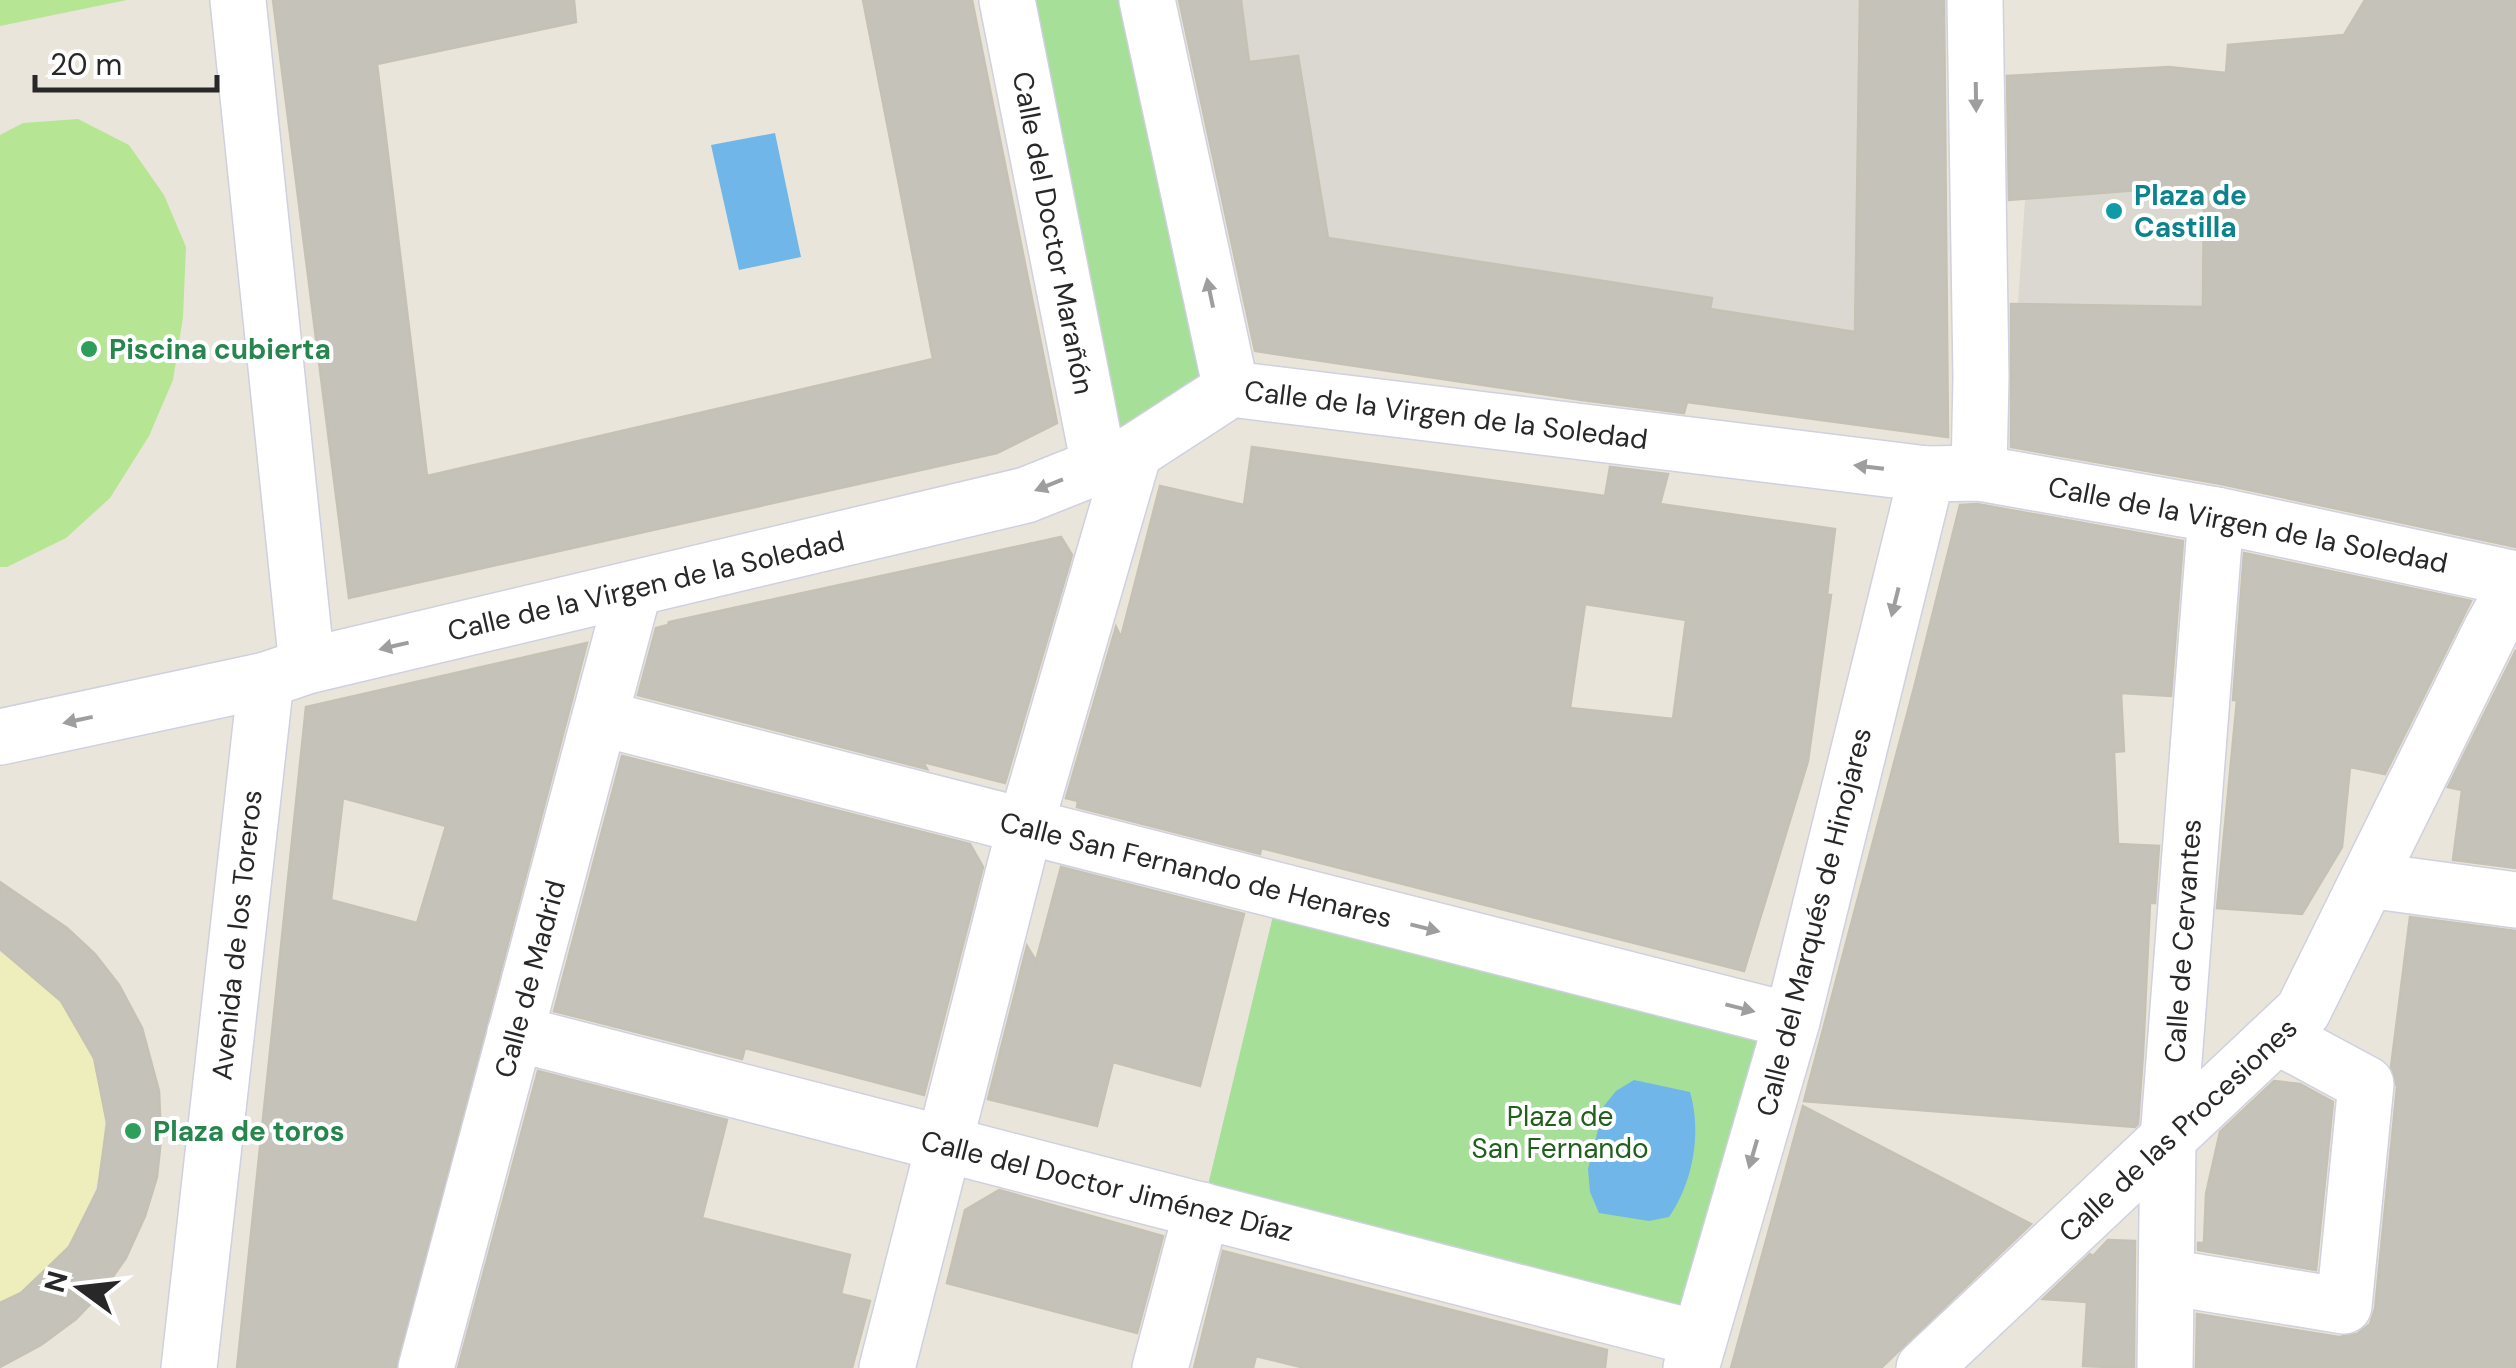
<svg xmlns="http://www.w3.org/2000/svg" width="2516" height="1368" viewBox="0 0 2516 1368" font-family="'DM Sans',sans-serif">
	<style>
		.green { fill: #a5df98 }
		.sand { fill: #eeeebd }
		.pitch { fill: #b6e694 }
		.plaza { fill: #dad8d0 }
		.water { fill: #70b6e8 }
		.building { fill: #c5c2b9; stroke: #c5c1b4; stroke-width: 2.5; fill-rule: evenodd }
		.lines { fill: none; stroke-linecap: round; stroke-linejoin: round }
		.minor-casing { stroke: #cfd0e0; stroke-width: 58 }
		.minor { stroke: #fff; stroke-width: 55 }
		.oneway { fill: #9e9e9e }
		.culture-dot { fill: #0f9aa8; stroke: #fff; stroke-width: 4 }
		.leisure-dot { fill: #2e9e5b; stroke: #fff; stroke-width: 4 }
		.labels { text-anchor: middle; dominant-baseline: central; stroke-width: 8; stroke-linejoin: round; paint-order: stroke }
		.culture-label { font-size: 28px; font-weight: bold; fill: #0d838f; stroke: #fff; text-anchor: start }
		.street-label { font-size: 28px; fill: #282828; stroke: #fff }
		.leisure-label { font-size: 28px; font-weight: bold; fill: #27864d; stroke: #fff; text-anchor: start }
		.park-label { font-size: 28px; fill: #20601c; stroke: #fff }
	</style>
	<rect width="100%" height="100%" fill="#eae5da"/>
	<g class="green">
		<polygon points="1024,0 1127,0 1211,383 1110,442"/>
		<polygon points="1279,891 1792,1021 1699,1339 1202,1210"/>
	</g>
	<path class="sand" d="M 0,953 C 17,960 29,974 43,985 C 142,1071 117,1247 0,1303 Z"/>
	<g class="pitch">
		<polygon points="0,0 127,0 0,26"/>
		<polygon points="78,119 129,145 164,195 186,247 183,317 173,380 149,436 110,498 66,538 7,567 0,567 0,135 23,123"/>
	</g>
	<g class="plaza">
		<polygon points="1241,0 1860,0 1855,332 1710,309 1711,298 1328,238 1298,56 1249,62"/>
		<polygon points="2226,119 2271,307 2018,304 2025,199 2148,189 2145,126"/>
	</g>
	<g class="water">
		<polygon points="775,133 801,257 739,270 711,145"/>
		<path d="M 1634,1080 L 1690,1092 C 1702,1133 1693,1182 1669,1217 L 1649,1221 L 1599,1213 L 1590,1192 L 1588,1169 L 1604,1106 L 1616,1091 Z"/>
	</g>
	<g class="building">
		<polygon points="273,0 574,0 576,22 377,64 427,476 933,359 863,0 972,0 1057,423 997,453 349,598"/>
		<polygon points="1179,0 1241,0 1249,62 1298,56 1328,238 1712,298 1710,309 1855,332 1860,0 1944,0 1948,437 1687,402 1684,413 1582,400 1255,351"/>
		<polygon points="2365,0 2516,0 2516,547 2221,484 2011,447 2011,304 2203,307 2204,185 2009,200 2007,76 2169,67 2226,73 2228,45 2344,35"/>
		<path d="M 1252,447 L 1605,496 L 1610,467 L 1668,474 L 1660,504 L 1835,529 L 1827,595 L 1831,595 L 1808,761 L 1744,971 L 1261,848 L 1260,854 L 1077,807 L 1078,801 L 1066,798 L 1116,627 L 1121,637 L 1160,486 L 1244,505 ZM 1585,604 L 1686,620 L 1673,719 L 1570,708 Z"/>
		<polygon points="1977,504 2183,541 2171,696 2121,693 2124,751 2114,752 2118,844 2159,846 2155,903 2150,903 2143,1054 2138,1124 2135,1127 1804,1101 1914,688 1960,505"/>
		<polygon points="1061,537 1072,555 1005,783 923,762 927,769 638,695 656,628 668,625 669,622"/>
		<polygon points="2244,553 2471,601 2385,774 2350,767 2342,847 2302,914 2217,908 2237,700 2233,700"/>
		<path d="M 587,643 L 396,1368 L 237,1368 L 306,707 ZM 343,798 L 446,826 L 417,923 L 331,900 Z"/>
		<polygon points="2516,650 2516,868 2453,860 2462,790 2448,787"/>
		<polygon points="622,756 970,844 983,867 924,1095 745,1048 742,1059 554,1011"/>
		<polygon points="1061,867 1244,914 1200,1086 1113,1062 1097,1126 988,1099 1027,946 1036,961"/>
		<polygon points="0,882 67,928 95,954 119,985 142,1028 159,1091 161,1139 157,1177 145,1216 126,1258 102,1292 76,1319 41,1345 0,1367 0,1303 21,1293 69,1247 98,1189 107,1123 94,1058 61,1001 0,949"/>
		<polygon points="2410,917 2516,931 2516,1368 2196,1368 2197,1314 2339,1337 2357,1334 2370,1324 2375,1309 2397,1087 2391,1067"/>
		<polygon points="538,1071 727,1120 702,1218 850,1255 841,1294 870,1301 852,1368 458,1368"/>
		<polygon points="2274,1081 2300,1084 2333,1102 2316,1270 2198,1250 2198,1243 2204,1243 2206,1194 2220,1132"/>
		<polygon points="1803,1106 2031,1224 1881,1368 1731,1368"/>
		<polygon points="999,1190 1163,1236 1137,1333 947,1283 965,1210"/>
		<polygon points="2108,1240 2135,1241 2134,1368 2083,1366 2087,1302 2043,1299 2090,1254 2093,1256"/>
		<polygon points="1223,1251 1607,1350 1605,1368 1305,1368 1256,1356 1253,1368 1194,1368"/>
	</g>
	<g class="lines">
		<g class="minor-casing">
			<g id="minor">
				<polyline points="238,0 307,666"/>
				<polyline points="1007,0 1099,465"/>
				<polyline points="1147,0 1231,389"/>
				<polyline points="1975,0 1981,377 1979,473"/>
				<polyline points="600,718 1792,1021"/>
				<polyline points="0,737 266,680 307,666 1026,495 1134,452 1231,389 1927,474 1979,473 2216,515 2516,579"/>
				<polyline points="2368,880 2516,900"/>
				<polyline points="515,1033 1699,1339"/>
				<polyline points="2167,1277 2344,1306 2366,1084 2277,1036"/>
				<polyline points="189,1368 266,680"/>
				<polyline points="426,1368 634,589"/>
				<polyline points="887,1368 1025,827 1134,452"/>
				<polyline points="1160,1368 1202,1210"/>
				<polyline points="1691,1368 1792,1021 1927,474"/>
				<polyline points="1924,1368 2303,1011 2491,630 2516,585"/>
				<polyline points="2165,1368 2168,1139 2216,515"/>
			</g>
		</g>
		<use href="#minor" class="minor"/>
	</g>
	<defs><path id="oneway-solid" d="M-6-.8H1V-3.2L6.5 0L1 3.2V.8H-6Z" transform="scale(2.5)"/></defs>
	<g class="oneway">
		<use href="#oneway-solid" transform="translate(1976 97) rotate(89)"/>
		<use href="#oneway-solid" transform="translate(1210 293) rotate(-102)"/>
		<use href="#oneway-solid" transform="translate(1869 467) rotate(-173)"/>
		<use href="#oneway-solid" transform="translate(1049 485) rotate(158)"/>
		<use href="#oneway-solid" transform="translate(1895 602) rotate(104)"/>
		<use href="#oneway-solid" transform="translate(394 646) rotate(167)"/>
		<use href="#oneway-solid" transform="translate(78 720) rotate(168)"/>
		<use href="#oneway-solid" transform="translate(1425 928) rotate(14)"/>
		<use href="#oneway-solid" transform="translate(1740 1008) rotate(14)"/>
		<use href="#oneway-solid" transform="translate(1753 1154) rotate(106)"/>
	</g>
	<circle class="culture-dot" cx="2114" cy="211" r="10"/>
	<g class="leisure-dot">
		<circle cx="89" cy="349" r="10"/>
		<circle cx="133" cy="1131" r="10"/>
	</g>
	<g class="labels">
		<g class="culture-label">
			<text x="2134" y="195">Plaza de<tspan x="2134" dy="32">Castilla</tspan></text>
		</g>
		<g class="street-label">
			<text transform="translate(1053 233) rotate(79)">Calle del Doctor Marañón</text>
			<text transform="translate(1446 415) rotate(7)">Calle de la Virgen de la Soledad</text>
			<text transform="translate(2248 525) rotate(11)">Calle de la Virgen de la Soledad</text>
			<text transform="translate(646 586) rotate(-13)">Calle de la Virgen de la Soledad</text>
			<text transform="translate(1196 870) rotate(14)">Calle San Fernando de Henares</text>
			<text transform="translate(1814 922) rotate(-76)">Calle del Marqués de Hinojares</text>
			<text transform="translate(237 935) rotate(-84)">Avenida de los Toreros</text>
			<text transform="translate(2183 941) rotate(-86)">Calle de Cervantes</text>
			<text transform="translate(530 979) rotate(-75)">Calle de Madrid</text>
			<text transform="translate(2178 1130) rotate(-43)">Calle de las Procesiones</text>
			<text transform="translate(1107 1186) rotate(14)">Calle del Doctor Jiménez Díaz</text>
		</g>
		<g class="leisure-label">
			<text x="109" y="349">Piscina cubierta</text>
			<text x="153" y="1131">Plaza de toros</text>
		</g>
		<g class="park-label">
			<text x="1560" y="1116">Plaza de<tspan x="1560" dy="32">San Fernando</tspan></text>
		</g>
	</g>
	<g transform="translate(80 1288) rotate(285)" stroke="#ffffff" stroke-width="8" paint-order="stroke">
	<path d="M0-8L18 38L0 25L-18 38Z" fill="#282828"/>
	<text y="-15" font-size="28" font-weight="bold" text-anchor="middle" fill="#282828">N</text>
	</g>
	<path d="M35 75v15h182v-15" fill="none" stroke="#282828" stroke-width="5"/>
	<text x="50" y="75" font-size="30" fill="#282828" stroke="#ffffff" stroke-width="8" paint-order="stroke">20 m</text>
</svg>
